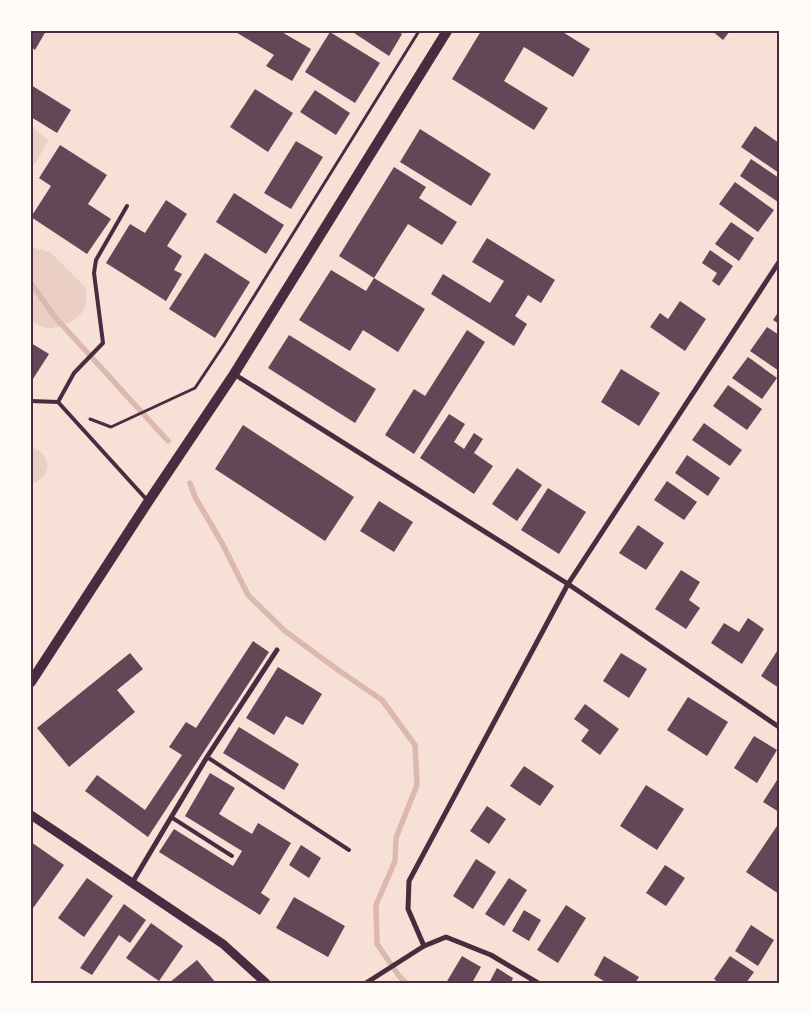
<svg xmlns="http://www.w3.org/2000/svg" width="810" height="1014" viewBox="0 0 810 1014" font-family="'Source Sans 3',sans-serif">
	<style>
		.green { fill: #ebcfc5 }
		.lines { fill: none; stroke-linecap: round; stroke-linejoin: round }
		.stream { stroke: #dcb8b0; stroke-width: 5.5 }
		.building { fill: #644757 }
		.path { stroke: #4a2c40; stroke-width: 3 }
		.service { stroke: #4a2c40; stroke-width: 4 }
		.minor { stroke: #4a2c40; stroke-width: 5 }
		.tertiary { stroke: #4a2c40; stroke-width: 9 }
		.secondary { stroke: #4a2c40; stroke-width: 10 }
		.neatline { fill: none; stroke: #4a2c40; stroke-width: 2 }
	</style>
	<rect width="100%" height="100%" fill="#f7e1d7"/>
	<g class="green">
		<polygon points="31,126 48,140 37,161 31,167"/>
		<path d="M 31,247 L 50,252 L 86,288 C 86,293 87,299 86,304 C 82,318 67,326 53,328 C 45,329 37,325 31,321 Z"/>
		<path d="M 31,447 C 53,454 53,477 31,484 Z"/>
	</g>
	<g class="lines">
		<g class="stream">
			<polyline points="31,283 54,316 168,441"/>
			<polyline points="190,483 195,497 222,543 248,595 285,631 338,670 382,700 415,745 417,785 396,838 395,861 376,905 377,944 399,976 406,983"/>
		</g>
	</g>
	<g class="building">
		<polygon points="31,31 46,31 35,50 31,47"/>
		<polygon points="234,31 280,31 311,49 292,81 266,66 274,55"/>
		<polygon points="351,31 398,31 402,34 389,56"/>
		<polygon points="481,31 561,31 590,49 573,77 524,47 504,81 548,108 534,130 452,79"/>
		<polygon points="712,31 730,31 723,40"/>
		<polygon points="330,32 380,63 355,103 305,72"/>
		<polygon points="31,85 71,110 57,133 31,117"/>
		<polygon points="255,89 293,113 268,152 230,127"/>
		<polygon points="315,90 350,113 336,135 300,112"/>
		<polygon points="755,126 779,143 779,173 741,147"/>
		<polygon points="420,129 491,174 471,206 400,162"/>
		<polygon points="296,141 323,157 291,209 264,193"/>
		<polygon points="60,145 107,175 88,204 111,219 87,254 31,217 51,186 39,178"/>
		<polygon points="751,159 779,178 778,202 740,176"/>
		<polygon points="394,167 426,187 419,198 457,222 442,245 408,224 374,278 425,309 398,352 363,330 350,351 299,320 331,270 366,291 374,278 339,256"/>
		<polygon points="735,182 774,210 758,232 719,204"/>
		<polygon points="234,193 284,225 266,254 216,222"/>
		<polygon points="166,200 187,214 167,246 182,256 174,270 182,274 166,301 106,263 130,224 145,233"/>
		<polygon points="731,222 754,238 739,261 715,244"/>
		<polygon points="487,238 555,280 541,303 528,295 515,316 527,324 514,346 431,294 443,274 490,303 504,281 472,262"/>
		<polygon points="710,250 733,266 719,286 712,281 717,273 702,263"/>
		<polygon points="205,253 250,282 215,338 169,309"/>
		<polygon points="680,301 706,319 685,351 650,327 660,313 668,319"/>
		<polygon points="779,311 779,324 773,320"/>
		<polygon points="767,327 779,335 779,371 750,351"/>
		<polygon points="467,330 485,342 414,454 385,435 414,389 425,396"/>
		<polygon points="289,335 376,389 355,423 268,368"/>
		<polygon points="31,343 49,354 31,382"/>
		<polygon points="748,357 777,378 762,399 732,378"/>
		<polygon points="621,369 660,393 639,426 601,402"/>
		<polygon points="728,385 762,409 747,430 713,406"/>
		<polygon points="449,414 465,424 454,442 464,449 474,433 483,439 474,453 493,466 474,494 420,458"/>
		<polygon points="704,423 742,450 730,466 692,440"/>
		<polygon points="243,425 354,497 325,541 215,469"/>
		<polygon points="687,455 720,478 708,496 675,473"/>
		<polygon points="517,468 542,485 517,521 492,504"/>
		<polygon points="667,481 697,502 684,520 654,500"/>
		<polygon points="548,488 586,512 559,554 521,530"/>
		<polygon points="379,501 413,522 394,552 360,531"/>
		<polygon points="638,525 664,543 646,570 619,553"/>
		<polygon points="681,570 700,582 689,600 700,608 686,629 655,609"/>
		<polygon points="748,618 764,629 742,664 711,643 724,623 739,632"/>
		<polygon points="253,641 269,652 148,837 85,791 97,775 145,810 182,755 169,747 186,722 196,728"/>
		<polygon points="779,648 779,688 761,676"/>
		<polygon points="130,653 143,669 117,690 135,712 69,767 37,728"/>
		<polygon points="621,653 647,669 629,698 603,681"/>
		<polygon points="278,667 322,694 303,725 286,716 274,735 246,718"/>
		<polygon points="688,697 728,722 707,756 667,730"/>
		<polygon points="585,704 619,729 600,755 581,741 589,730 574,719"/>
		<polygon points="239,727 299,764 284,790 223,753"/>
		<polygon points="754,736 777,750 757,783 734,768"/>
		<polygon points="524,766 554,786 540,806 510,786"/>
		<polygon points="210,773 235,788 219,814 252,834 258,823 291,843 261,893 270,899 260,915 159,852 174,829 233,866 242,851 185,816"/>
		<polygon points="779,777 779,812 763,802"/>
		<polygon points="646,785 684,809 657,850 620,826"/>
		<polygon points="487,806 506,819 489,844 470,831"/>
		<polygon points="779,823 779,894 746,872"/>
		<polygon points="31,842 64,865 31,911"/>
		<polygon points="301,845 321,858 309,878 289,865"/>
		<polygon points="476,859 496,872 473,909 453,896"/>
		<polygon points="665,865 685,878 666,906 646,893"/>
		<polygon points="87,878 113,896 84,937 58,918"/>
		<polygon points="509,878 527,890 504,926 485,914"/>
		<polygon points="294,897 345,926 328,957 276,928"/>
		<polygon points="124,904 146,920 130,943 119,935 92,975 80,968"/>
		<polygon points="566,905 586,918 558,963 537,950"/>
		<polygon points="524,910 541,920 529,941 512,931"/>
		<polygon points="151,923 183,946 159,981 126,958"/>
		<polygon points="751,925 774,940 758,966 735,951"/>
		<polygon points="462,956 481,967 472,983 446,983"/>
		<polygon points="604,956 639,977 635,983 607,983 594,975"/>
		<polygon points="730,956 754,972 746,983 719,983 714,979"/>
		<polygon points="197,960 216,983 169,983"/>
		<polygon points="497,968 513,978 511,983 489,983"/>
	</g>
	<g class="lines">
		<polyline class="path" points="90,419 111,427 195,388 225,343 419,31"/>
		<g class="service">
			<polyline points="31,401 58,402 147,500"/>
			<polyline points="58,402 74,373 103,343 94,273 96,260 127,206"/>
			<polyline points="207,757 349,850"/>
			<polyline points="171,817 232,856"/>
		</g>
		<g class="minor">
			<polyline points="234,374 568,584 779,727"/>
			<polyline points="132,883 207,757 277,650"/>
			<polyline points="424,946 408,909 409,881 568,584 779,262"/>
			<polyline points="366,983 424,946 446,937 491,955 538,983"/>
		</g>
		<polyline class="tertiary" points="31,815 223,944 266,983"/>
		<polyline class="secondary" points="31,682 148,502 234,374 447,31"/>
	</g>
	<rect width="810" height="1014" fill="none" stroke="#fffaf5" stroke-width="65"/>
	<rect x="32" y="32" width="746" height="950" class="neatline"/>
</svg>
